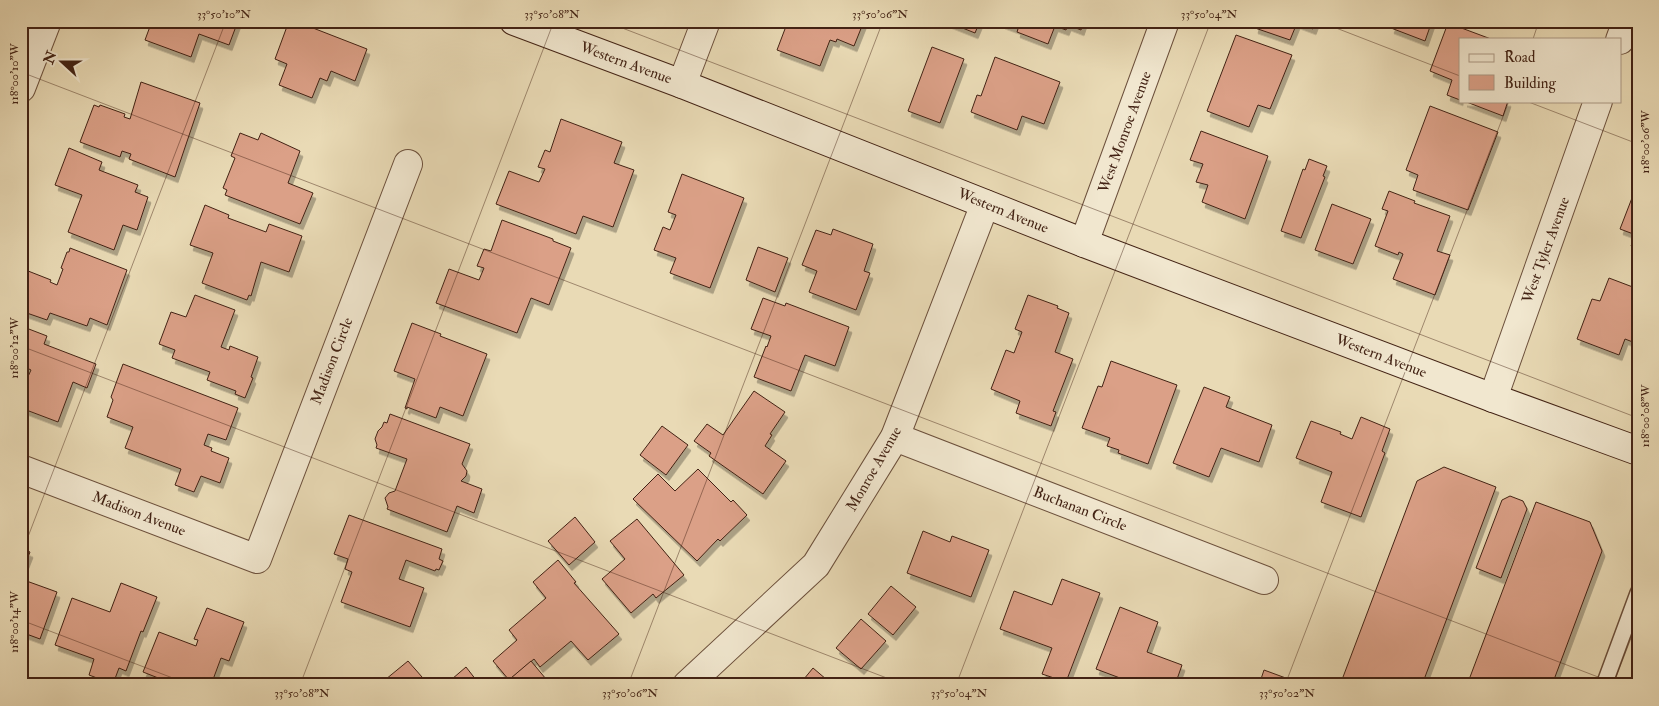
<svg xmlns="http://www.w3.org/2000/svg" width="1659" height="706" viewBox="0 0 1659 706" font-family="'IM FELL Double Pica',serif">
	<style>
		.building { fill: #dba087; stroke: #422214; filter: url(#shadow) }
		.lines { fill: none; stroke-linecap: round; stroke-linejoin: round }
		.service-casing { stroke: #6c503c; stroke-width: 18 }
		.minor-casing { stroke: #6c503c; stroke-width: 30 }
		.secondary-casing { stroke: #422214; stroke-width: 30 }
		.service { stroke: #f1e7cf; stroke-width: 15 }
		.minor { stroke: #f1e7cf; stroke-width: 28 }
		.secondary { stroke: #f1e7cf; stroke-width: 28 }
		.ticks { fill: none; stroke: #422214; stroke-width: 1; stroke-opacity: 0.45 }
		.labels { text-anchor: middle; dominant-baseline: central; stroke-width: 4; stroke-linejoin: round; paint-order: stroke }
		.street-label { font-size: 15px; fill: #422214; stroke: #f1e7cf }
		.neatline { fill: none; stroke: #422214; stroke-width: 2 }
		.ticks-label { font-size: 12px; text-anchor: middle; fill: #422214 }
	</style>
	<defs>
		<filter id="shadow"><feDropShadow dx="3" dy="5.5" stdDeviation="0" flood-color="#0004"/></filter>
	</defs>
	<rect width="100%" height="100%" fill="#e9dab5"/>
	<filter id="stains"><feTurbulence type="fractalNoise" baseFrequency=".004" numOctaves="4"/><feColorMatrix values="0 0 0 0 .2 0 0 0 0 .09 0 0 0 0 .02 0 0 0 .5 -.17"/></filter>
	<radialGradient id="worn" r=".72"><stop offset=".6" stop-color="#630" stop-opacity="0"/><stop offset="1" stop-color="#630" stop-opacity=".3"/></radialGradient>
	<g class="building">
		<polygon points="152,21 238,21 229,45 199,34 191,57 145,40"/>
		<polygon points="289,21 295,21 367,49 355,81 331,71 327,81 320,78 312,98 279,85 287,64 275,59"/>
		<polygon points="788,21 864,21 854,46 837,39 836,42 830,40 820,66 777,50"/>
		<polygon points="945,21 980,21 975,33"/>
		<polygon points="1003,21 1084,21 1081,30 1068,25 1066,30 1055,26 1048,44 1017,32 1018,29 1002,23"/>
		<polygon points="1257,21 1316,21 1313,29 1297,23 1290,40 1255,28"/>
		<polygon points="1394,21 1432,21 1425,41 1391,28"/>
		<polygon points="1448,23 1491,39 1460,39 1460,100 1447,95 1452,80 1430,71"/>
		<polygon points="1236,35 1292,55 1270,109 1258,105 1249,127 1207,111"/>
		<polygon points="932,47 964,59 940,123 908,111"/>
		<polygon points="995,57 1060,82 1044,124 1022,116 1017,130 971,112 977,95 981,96"/>
		<polygon points="141,82 200,103 175,177 129,159 131,154 122,151 120,157 80,142 94,105 99,107 100,105 125,114 124,117 130,119"/>
		<polygon points="1464,101 1508,101 1503,116"/>
		<polygon points="1430,106 1498,132 1468,210 1413,190 1418,175 1406,170"/>
		<polygon points="561,119 622,142 614,163 634,170 613,227 583,216 576,234 496,204 509,171 539,182 545,169 538,167 545,150 550,152"/>
		<polygon points="1201,131 1268,156 1245,219 1202,202 1208,185 1196,182 1203,164 1190,160"/>
		<polygon points="240,133 258,140 261,133 300,151 288,183 313,193 300,224 225,195 227,190 223,188 235,158 231,156"/>
		<polygon points="69,148 102,162 99,170 138,185 135,192 148,197 137,230 123,225 114,250 68,232 82,195 55,185"/>
		<polygon points="1309,159 1327,166 1323,176 1325,177 1301,238 1281,231 1303,169 1305,170"/>
		<polygon points="682,174 744,198 710,288 670,273 676,258 654,250 663,227 670,230 676,215 668,212"/>
		<polygon points="1637,185 1638,185 1638,248 1631,246 1636,235 1620,229"/>
		<polygon points="1389,191 1415,201 1414,203 1450,216 1437,251 1450,255 1435,295 1393,279 1403,254 1399,252 1398,255 1375,246 1388,211 1382,209"/>
		<polygon points="1332,204 1371,219 1353,264 1315,250"/>
		<polygon points="205,205 229,215 228,218 266,232 269,224 302,236 289,272 261,262 251,296 249,295 247,300 202,283 213,253 190,245"/>
		<polygon points="502,220 553,239 553,241 571,248 549,305 531,298 517,333 436,303 449,269 479,280 484,268 477,266 484,249 491,251"/>
		<polygon points="833,229 873,244 864,271 870,273 856,310 809,292 817,271 802,265 816,230 831,235"/>
		<polygon points="758,247 788,258 775,292 746,280"/>
		<polygon points="70,248 127,270 107,325 90,318 87,326 50,313 47,320 21,311 21,273 23,269 51,280 50,282 57,285 63,269 61,268 67,252 69,252"/>
		<polygon points="1609,278 1638,289 1638,344 1625,339 1619,355 1577,339 1592,299 1600,301"/>
		<polygon points="195,295 235,310 221,347 229,350 230,346 258,357 251,377 253,378 245,398 235,394 236,391 207,380 210,372 172,358 175,350 159,344 171,312 186,317"/>
		<polygon points="1028,295 1058,306 1057,308 1069,313 1055,352 1073,359 1053,411 1056,412 1051,426 1016,413 1020,401 991,389 1006,350 1014,353 1022,332 1015,329"/>
		<polygon points="763,298 785,306 786,303 849,327 835,366 805,355 791,391 754,377 766,346 767,347 771,336 751,329"/>
		<polygon points="412,323 441,334 440,336 487,354 463,416 440,407 436,418 407,407 407,409 405,408 415,379 394,371"/>
		<polygon points="21,326 47,336 44,344 96,364 87,388 73,382 58,422 21,408 21,392 31,370 25,367 24,370 21,369"/>
		<polygon points="1111,361 1177,385 1148,464 1118,453 1119,450 1107,446 1110,438 1082,428 1098,386 1102,387"/>
		<polygon points="123,364 238,408 226,440 208,434 204,445 212,448 211,451 229,458 220,483 201,476 194,492 175,485 181,469 125,448 133,427 107,417 113,400 111,397"/>
		<polygon points="1204,387 1230,397 1226,407 1272,425 1259,462 1221,448 1209,477 1173,463"/>
		<polygon points="754,391 785,412 770,434 772,435 765,446 786,461 763,494 709,456 711,453 694,441 707,424 723,435"/>
		<polygon points="390,414 470,444 462,464 467,471 466,476 461,481 482,489 474,513 457,506 447,532 387,509 388,507 385,498 389,493 395,491 407,459 376,448 377,445 375,439 378,431 382,427 384,422 387,423"/>
		<polygon points="1361,417 1390,429 1382,451 1385,453 1361,517 1321,502 1332,472 1296,458 1311,421 1341,432 1340,434 1352,439"/>
		<polygon points="662,426 688,445 666,475 640,455"/>
		<polygon points="1444,467 1496,487 1422,685 1340,685 1417,481"/>
		<polygon points="698,469 731,502 733,500 747,515 720,541 718,539 697,561 633,499 658,474 675,491"/>
		<polygon points="1510,496 1523,501 1527,509 1501,578 1476,568 1502,500"/>
		<polygon points="1536,502 1590,522 1602,551 1552,685 1467,685"/>
		<polygon points="349,515 442,549 439,559 443,561 439,570 436,569 435,571 406,560 399,579 424,588 410,627 341,602 352,572 345,569 348,559 334,554"/>
		<polygon points="575,517 595,542 569,565 548,541"/>
		<polygon points="637,519 684,575 656,598 653,594 631,613 602,579 625,559 610,541"/>
		<polygon points="923,531 950,542 952,536 989,550 971,597 907,573"/>
		<polygon points="21,548 30,552 21,575"/>
		<polygon points="558,560 576,582 574,583 619,634 588,660 571,641 540,667 534,659 509,680 493,661 517,640 509,630 546,598 533,582"/>
		<polygon points="21,579 57,592 40,639 21,632"/>
		<polygon points="1062,579 1100,593 1066,682 1042,674 1052,648 1000,629 1014,591 1052,605"/>
		<polygon points="121,583 157,597 143,632 141,631 126,671 119,668 113,684 89,675 94,659 55,645 72,598 110,612"/>
		<polygon points="891,586 916,607 893,635 868,614"/>
		<polygon points="1120,607 1158,622 1147,652 1182,665 1175,685 1131,685 1127,683 1128,681 1096,669"/>
		<polygon points="207,608 244,622 229,661 221,658 211,685 176,685 143,672 159,632 196,646 198,640 194,639"/>
		<polygon points="861,619 886,641 861,669 836,648"/>
		<polygon points="408,661 429,685 381,685 380,684"/>
		<polygon points="531,661 551,685 505,685 504,684"/>
		<polygon points="466,667 480,685 445,685"/>
		<polygon points="813,668 833,685 799,685"/>
		<polygon points="1264,670 1302,684 1302,685 1259,685"/>
	</g>
	<g class="lines">
		<g class="service-casing">
			<polyline id="service" points="1604,685 1638,593"/>
		</g>
		<g class="minor-casing">
			<g id="minor">
				<polyline points="1620,40 1627,21"/>
				<polyline points="682,84 706,21"/>
				<polyline points="21,88 47,21"/>
				<polyline points="1084,243 1165,21"/>
				<polyline points="1493,398 1598,101"/>
				<polyline points="895,437 1264,580"/>
				<polyline points="21,469 257,559 408,164"/>
				<polyline points="687,685 816,565 895,437 985,204"/>
			</g>
		</g>
		<g class="secondary-casing">
			<polyline id="secondary" points="514,21 682,84 1084,243 1493,398 1638,451"/>
		</g>
		<use href="#service" class="service"/>
		<use href="#minor" class="minor"/>
		<use href="#secondary" class="secondary"/>
	</g>
	<path class="ticks" d="M 604,21 L 1638,418M 1318,21 L 1460,76M 1533,39 L 1539,21M 21,72 L 1619,685M 1526,101 L 1638,144M 21,346 L 905,685M 21,555 L 226,21M 21,620 L 191,685M 300,685 L 554,21M 628,685 L 883,21M 956,685 L 1211,21M 1285,685 L 1509,101M 1613,685 L 1638,620"/>
	<g class="labels">
		<g class="street-label">
			<text transform="translate(626 63) rotate(20)">Western Avenue</text>
			<text transform="translate(1125 132) rotate(-70)">West Monroe Avenue</text>
			<text transform="translate(1003 211) rotate(22)">Western Avenue</text>
			<text transform="translate(1546 250) rotate(-70)">West Tyler Avenue</text>
			<text transform="translate(1381 356) rotate(21)">Western Avenue</text>
			<text transform="translate(332 361) rotate(-69)">Madison Circle</text>
			<text transform="translate(874 469) rotate(-60)">Monroe Avenue</text>
			<text transform="translate(1080 509) rotate(21)">Buchanan Circle</text>
			<text transform="translate(139 514) rotate(21)">Madison Avenue</text>
		</g>
	</g>
	<rect width="1659" height="706" fill="none" stroke="#e9dab5" stroke-width="55"/>
	<rect x="1459" y="38" width="162" height="65" fill="#f1e7cf" stroke="#ab9884"/>
	<rect x="1469" y="54" width="25" height="8" fill="#f1e7cf" stroke="#ab9884"/>
	<text x="1504" y="62" font-size="15" fill="#422214">Road</text>
	<rect x="1469" y="75" width="25" height="15" fill="#dba087" stroke="#ab9884"/>
	<text x="1504" y="88" font-size="15" fill="#422214">Building</text>
	<g transform="translate(62 62) rotate(291)" stroke="#f1e7cf" stroke-width="4" paint-order="stroke">
	<path d="M0-4L9 19L0 12L-9 19Z" fill="#422214"/>
	<text y="-8" font-size="14" font-weight="bold" text-anchor="middle" fill="#422214">N</text>
	</g>
	<rect x="28" y="28" width="1604" height="650" class="neatline"/>
	<g class="ticks-label">
		<text x="224" y="18">33°50'10"N</text>
		<text x="552" y="18">33°50'08"N</text>
		<text x="880" y="18">33°50'06"N</text>
		<text x="1209" y="18">33°50'04"N</text>
		<text transform="translate(14 74) rotate(-90)" y="4">118°00'10"W</text>
		<text transform="translate(1645 142) rotate(-90)" y="4">118°00'06"W</text>
		<text transform="translate(14 348) rotate(-90)" y="4">118°00'12"W</text>
		<text transform="translate(1645 416) rotate(-90)" y="4">118°00'08"W</text>
		<text transform="translate(14 622) rotate(-90)" y="4">118°00'14"W</text>
		<text x="302" y="697">33°50'08"N</text>
		<text x="630" y="697">33°50'06"N</text>
		<text x="959" y="697">33°50'04"N</text>
		<text x="1287" y="697">33°50'02"N</text>
	</g>
	<rect width="100%" height="100%" filter="url(#stains)"/>
	<rect width="100%" height="100%" fill="url(#worn)"/>
</svg>
